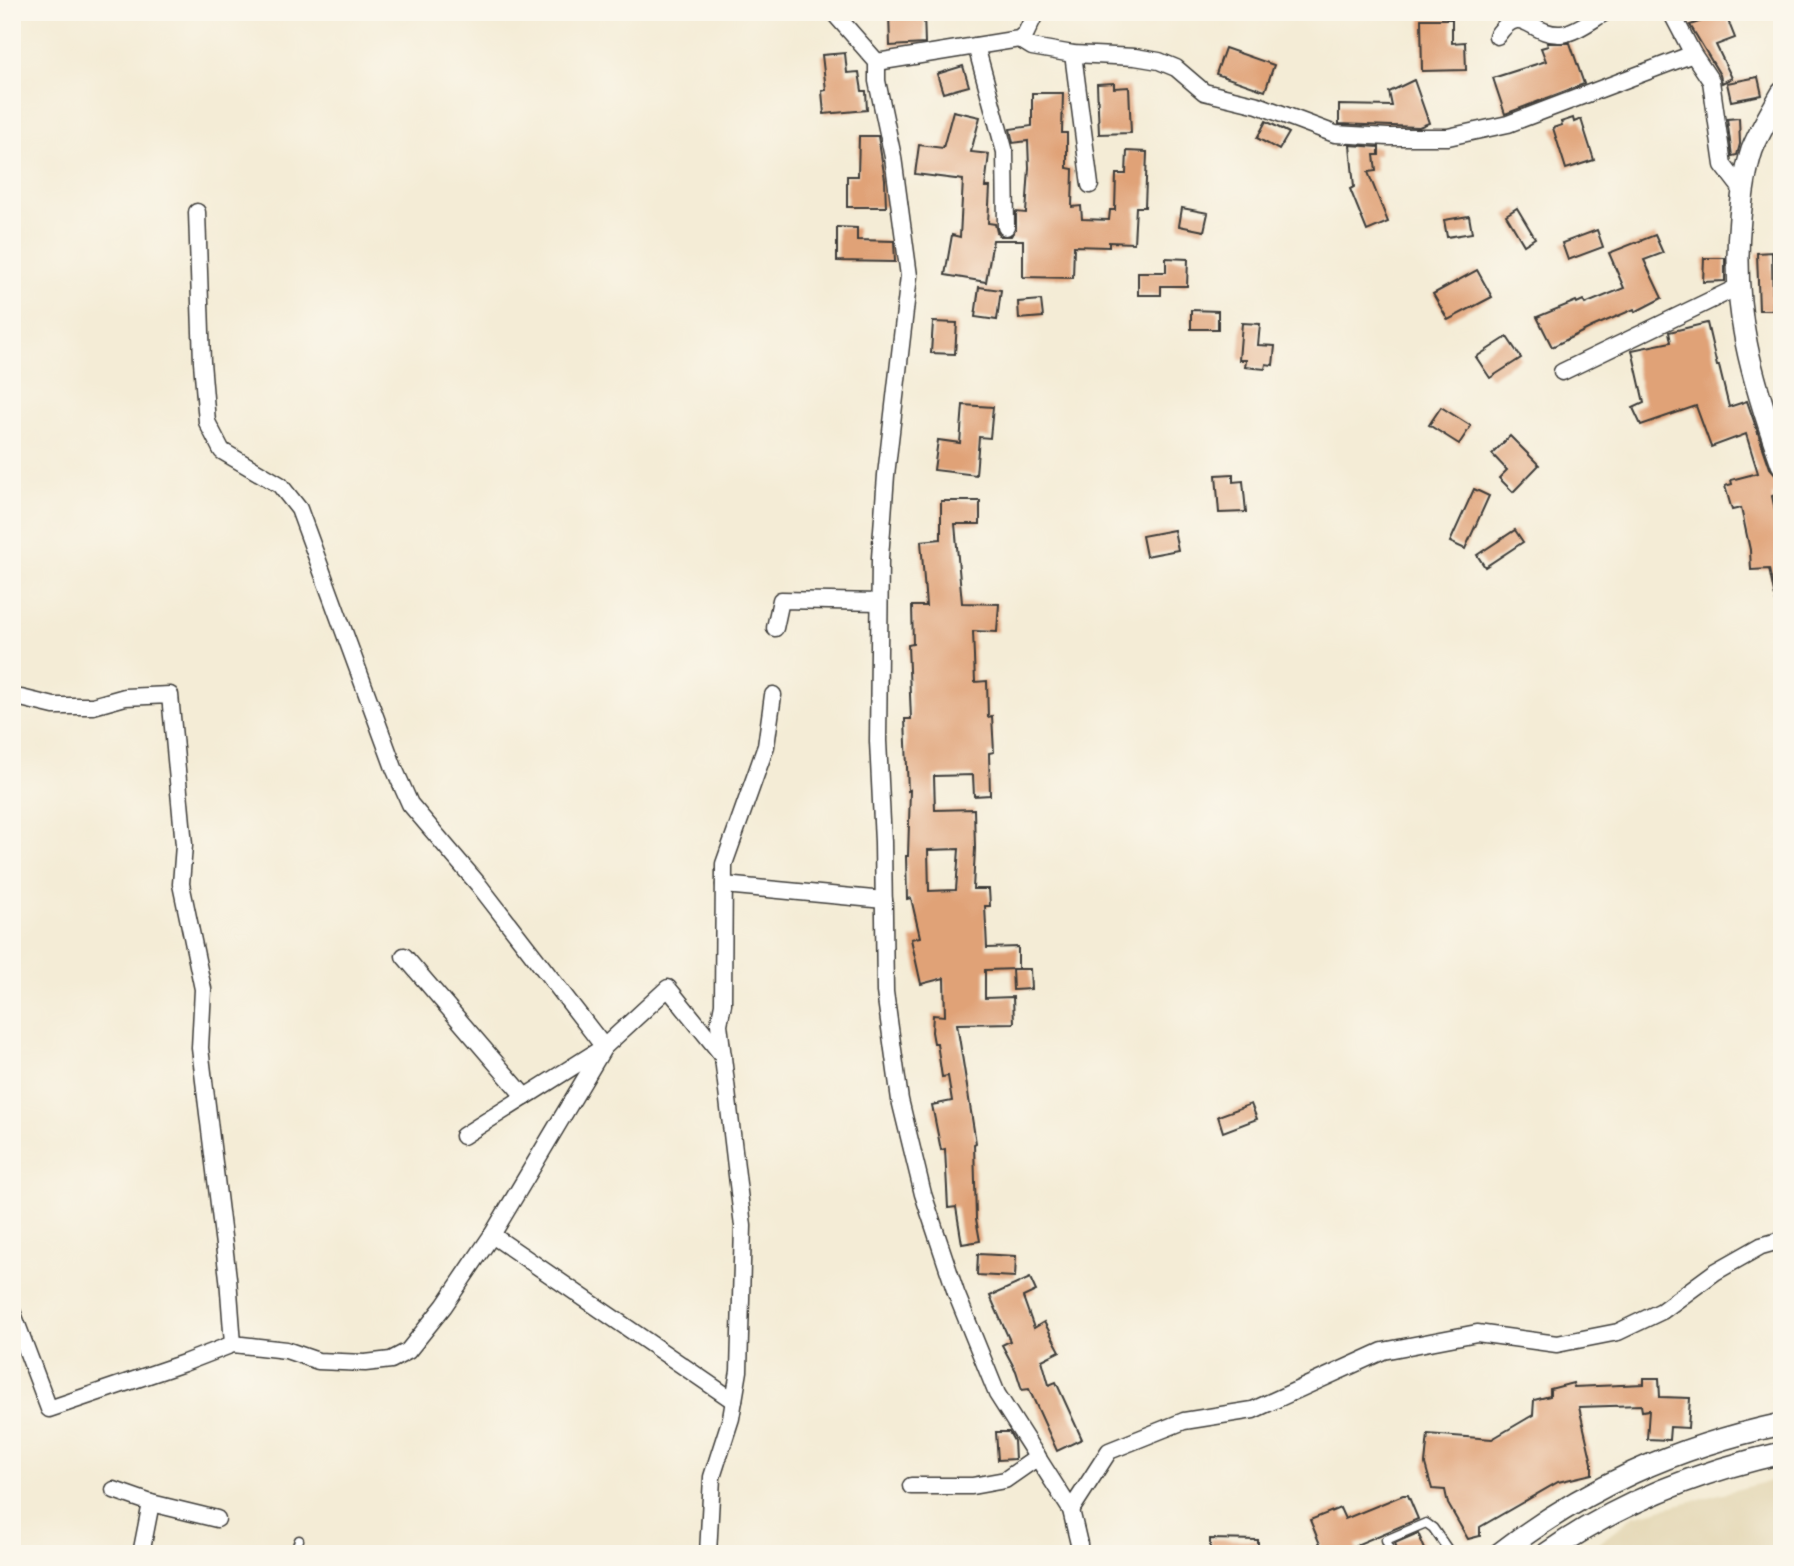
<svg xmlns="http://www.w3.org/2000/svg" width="1794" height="1566" viewBox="0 0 1794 1566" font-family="'Shantell Sans',sans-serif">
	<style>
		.built { fill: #e6daba }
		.building { fill: #e0a277; fill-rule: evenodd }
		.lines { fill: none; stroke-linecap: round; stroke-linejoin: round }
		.service-casing { stroke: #3c3b38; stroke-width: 11 }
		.minor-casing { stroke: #3c3b38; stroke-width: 19 }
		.tertiary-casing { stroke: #3c3b38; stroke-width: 24 }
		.service { stroke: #fff; stroke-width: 8 }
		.minor { stroke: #fff; stroke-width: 16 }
		.tertiary { stroke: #fff; stroke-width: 21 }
	</style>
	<rect width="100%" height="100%" fill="#fbf7ec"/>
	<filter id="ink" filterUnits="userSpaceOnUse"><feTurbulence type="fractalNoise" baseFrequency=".0143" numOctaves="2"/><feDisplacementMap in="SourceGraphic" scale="14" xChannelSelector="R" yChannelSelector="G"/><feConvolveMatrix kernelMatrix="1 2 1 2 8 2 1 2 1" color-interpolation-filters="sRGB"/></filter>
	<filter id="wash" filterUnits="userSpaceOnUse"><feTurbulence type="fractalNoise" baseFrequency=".00686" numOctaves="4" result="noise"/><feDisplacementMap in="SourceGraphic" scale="28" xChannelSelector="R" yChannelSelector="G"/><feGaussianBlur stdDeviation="1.57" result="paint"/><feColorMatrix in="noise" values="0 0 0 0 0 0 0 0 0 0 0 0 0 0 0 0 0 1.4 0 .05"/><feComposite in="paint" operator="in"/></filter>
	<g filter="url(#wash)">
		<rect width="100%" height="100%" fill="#f4ecd6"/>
		<polygon class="built" points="1782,1478 1782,1554 1586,1554 1633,1516"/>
		<g id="blocks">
			<g class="building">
				<polygon points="889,12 924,12 925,44 890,46"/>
				<polygon points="1725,13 1735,38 1716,45 1732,78 1722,83 1720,75 1690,25"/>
				<polygon points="1421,19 1452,19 1452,43 1465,42 1466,70 1422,71"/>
				<polygon points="1547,43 1570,43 1584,84 1505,114 1493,78 1546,61 1541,48 1548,46"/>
				<polygon points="1225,48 1274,65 1265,91 1216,74"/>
				<polygon points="845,53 847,73 859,72 862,91 866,91 867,110 824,114 822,91 826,90 822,55"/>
				<polygon points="963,66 969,86 943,93 937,74"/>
				<polygon points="1758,77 1762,95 1731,101 1727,83"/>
				<polygon points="1414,80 1429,123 1419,127 1339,124 1339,105 1392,106 1389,92"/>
				<polygon points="1114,83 1114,88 1129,87 1131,133 1099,134 1097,84"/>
				<polygon points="1032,93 1063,93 1062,133 1067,133 1067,168 1073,169 1072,207 1081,206 1082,219 1109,220 1110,210 1115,210 1116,174 1126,174 1127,151 1147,152 1145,207 1136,207 1134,243 1109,242 1109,247 1074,246 1073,278 1023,277 1023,240 993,240 986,282 945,275 952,235 960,237 963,180 915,174 919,145 943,148 953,111 980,117 971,152 989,154 985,187 990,187 988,223 995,224 997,232 1000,236 1011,236 1016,228 1016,212 1026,213 1029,168 1028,141 1013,143 1010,129 1032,126"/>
				<polygon points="1573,118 1574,122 1581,119 1594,160 1566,169 1553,128 1562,125 1561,122"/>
				<polygon points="1739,118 1740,144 1737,155 1732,156 1727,119"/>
				<polygon points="1266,121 1289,133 1279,150 1257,138"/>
				<polygon points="859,136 878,136 885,179 886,207 847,207 847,176 858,176"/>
				<polygon points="1350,145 1379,147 1379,155 1374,155 1376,171 1368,172 1388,222 1367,231 1350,189 1354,187"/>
				<polygon points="1182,208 1208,213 1204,231 1179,226"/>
				<polygon points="1517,208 1535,238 1524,245 1506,215"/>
				<polygon points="1469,216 1472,233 1447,237 1444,220"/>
				<polygon points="837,227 857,228 857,240 894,241 895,262 837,261"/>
				<polygon points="1597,230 1603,247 1568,260 1562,243"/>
				<polygon points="1655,235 1663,253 1644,260 1662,298 1635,312 1634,309 1592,327 1552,347 1537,317 1576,301 1577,303 1583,300 1585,304 1624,288 1609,253"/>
				<polygon points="1772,252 1773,310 1759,310 1757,253"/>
				<polygon points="1166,258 1188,259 1187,286 1161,286 1161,295 1138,295 1138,272 1166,272"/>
				<polygon points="1704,258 1725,258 1725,281 1703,282"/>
				<polygon points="1477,270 1492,297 1448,320 1433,294"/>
				<polygon points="979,287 1001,290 997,320 975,317"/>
				<polygon points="1041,300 1043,317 1019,319 1018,302"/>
				<polygon points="1191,310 1218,311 1218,329 1191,329"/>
				<polygon points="933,322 957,323 955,354 931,353"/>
				<polygon points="1242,323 1260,324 1258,345 1275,346 1273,365 1266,364 1265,369 1245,367 1246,360 1239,360"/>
				<polygon points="1707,323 1717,366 1719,366 1729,407 1747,401 1770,468 1777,476 1782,492 1772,496 1782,542 1782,601 1776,602 1769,569 1751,570 1750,550 1741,508 1732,510 1725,486 1732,484 1731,480 1758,473 1746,434 1711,447 1696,406 1641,425 1633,408 1644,403 1632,350 1671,342 1669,332"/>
				<polygon points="1507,337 1521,358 1490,378 1476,357"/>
				<polygon points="963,405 993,407 990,438 979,437 976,475 934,470 938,440 960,443"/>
				<polygon points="1441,407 1471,426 1459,444 1429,425"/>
				<polygon points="1510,436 1539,465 1513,492 1499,478 1507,470 1492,454"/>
				<polygon points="1233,474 1233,482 1243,481 1246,512 1219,513 1216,475"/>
				<polygon points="1474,489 1489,496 1465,549 1450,542"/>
				<path d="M 941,501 L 980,501 L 980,524 L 955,524 L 962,603 L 999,604 L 997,632 L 973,631 L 975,682 L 987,681 L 988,717 L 992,716 L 994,752 L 989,753 L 990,795 L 974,796 L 973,775 L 934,776 L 935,810 L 974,809 L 975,849 L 973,889 L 989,889 L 990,906 L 985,906 L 987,948 L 1018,947 L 1018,969 L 985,970 L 985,998 L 1013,997 L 1014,1023 L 957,1024 L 976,1143 L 974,1144 L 976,1219 L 980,1241 L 962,1244 L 956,1207 L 948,1208 L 945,1149 L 941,1150 L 932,1105 L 952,1101 L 948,1076 L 942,1077 L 937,1043 L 934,1043 L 932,1032 L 933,1015 L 945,1016 L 944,978 L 921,984 L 911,939 L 920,937 L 911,898 L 907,899 L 906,856 L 908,856 L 910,790 L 908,791 L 905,719 L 911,719 L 908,645 L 913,644 L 912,606 L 926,606 L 921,541 L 941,539 ZM 959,849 L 956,890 L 929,891 L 928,850 Z"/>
				<polygon points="1174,530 1178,550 1146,556 1142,536"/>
				<polygon points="1515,530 1523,542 1485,567 1477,555"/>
				<polygon points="1012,969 1030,969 1031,989 1013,990"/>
				<polygon points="1251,1104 1257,1119 1223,1132 1218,1116"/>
				<polygon points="978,1254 1016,1256 1015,1277 977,1275"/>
				<polygon points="1030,1278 1036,1291 1023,1297 1034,1328 1044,1322 1060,1351 1042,1360 1049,1385 1056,1382 1082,1439 1057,1451 1029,1389 1022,1390 1016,1371 1002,1345 1010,1341 990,1296"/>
				<polygon points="1644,1378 1659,1378 1660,1397 1690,1398 1688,1428 1670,1427 1669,1440 1647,1439 1649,1410 1642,1411 1641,1405 1579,1407 1592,1463 1592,1474 1558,1482 1480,1527 1480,1536 1468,1539 1448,1504 1445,1490 1432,1489 1425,1464 1428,1434 1492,1439 1533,1415 1534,1400 1550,1396 1550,1389 1573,1383 1574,1387 1644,1384"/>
				<polygon points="996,1432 1009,1432 1014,1441 1015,1459 998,1460"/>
				<polygon points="1403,1495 1408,1495 1418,1519 1356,1545 1359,1554 1324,1554 1310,1520 1340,1508 1345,1519"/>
				<polygon points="1418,1533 1427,1554 1399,1554 1395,1543"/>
				<polygon points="1210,1539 1258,1540 1258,1554 1210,1554"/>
			</g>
		</g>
	</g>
	<g filter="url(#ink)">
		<use href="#blocks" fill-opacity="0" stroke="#3c3b38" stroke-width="2"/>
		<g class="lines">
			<g class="service-casing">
				<g id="service">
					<polyline points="294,1554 299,1540"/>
					<polyline points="1392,1554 1386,1540 1426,1523 1433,1528 1451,1554"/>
				</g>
			</g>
			<g class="minor-casing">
				<g id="minor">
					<polyline points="833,12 877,62 877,81 893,157 909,276 886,475 880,558 878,741 883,842 885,992 900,1100 923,1194 956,1293 997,1394 1071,1510 1079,1544 1079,1554"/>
					<polyline points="1671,12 1693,54 1711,81 1723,165 1743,191"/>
					<path d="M 1497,36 C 1522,0 1530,36 1561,34 C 1575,33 1593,19 1606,12"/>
					<polyline points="1019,39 1032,47 1073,54 1135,57 1159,61 1176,68 1204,92 1258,105 1335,134 1388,137 1448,137 1508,124 1693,54"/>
					<polyline points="976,46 1005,152 1006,227"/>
					<polyline points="1073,54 1090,185"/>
					<polyline points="877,62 1019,39 1026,33 1036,12"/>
					<polyline points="197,212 202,362 207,422 222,451 280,485 299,509 394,768 410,804 478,884 604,1047 463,1136"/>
					<polyline points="1562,372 1738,287"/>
					<polyline points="775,628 781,600 879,602"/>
					<polyline points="12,701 21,698 54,706 93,706 125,697 170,695 184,845 181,884 203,989 200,1048 228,1278 233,1344"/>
					<polyline points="724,885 884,900"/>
					<polyline points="404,956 525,1097"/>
					<polyline points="492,1235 734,1401"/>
					<polyline points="12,1311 49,1409 184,1363 233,1344 286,1350 318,1361 365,1363 391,1360 408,1351 444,1306 492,1235 604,1047 668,988 723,1056"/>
					<polyline points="911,1486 972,1486 1005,1480 1038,1457"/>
					<polyline points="114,1490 151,1503 217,1519"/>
					<polyline points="1071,1510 1109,1451 1184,1421 1253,1410 1383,1351 1477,1333 1557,1344 1618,1332 1662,1311 1715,1272 1761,1246 1782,1240"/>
					<polyline points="141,1554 151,1503"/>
					<polyline points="708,1554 712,1477 731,1418 739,1371 743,1226 719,1024 723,1004 724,864 766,746 773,695"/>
				</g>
			</g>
			<g class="tertiary-casing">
				<g id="tertiary">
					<path d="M 1782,93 C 1772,111 1760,130 1752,150 C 1745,172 1742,195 1740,218 C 1731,311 1752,379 1782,464"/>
					<path d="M 1499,1554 C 1586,1487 1675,1447 1782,1424"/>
					<path d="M 1546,1554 C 1618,1503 1696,1472 1782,1453"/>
				</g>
			</g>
			<use href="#service" class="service"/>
			<use href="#minor" class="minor"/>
			<use href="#tertiary" class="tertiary"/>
		</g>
	</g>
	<rect width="1794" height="1566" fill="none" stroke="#fbf7ec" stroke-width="42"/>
</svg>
